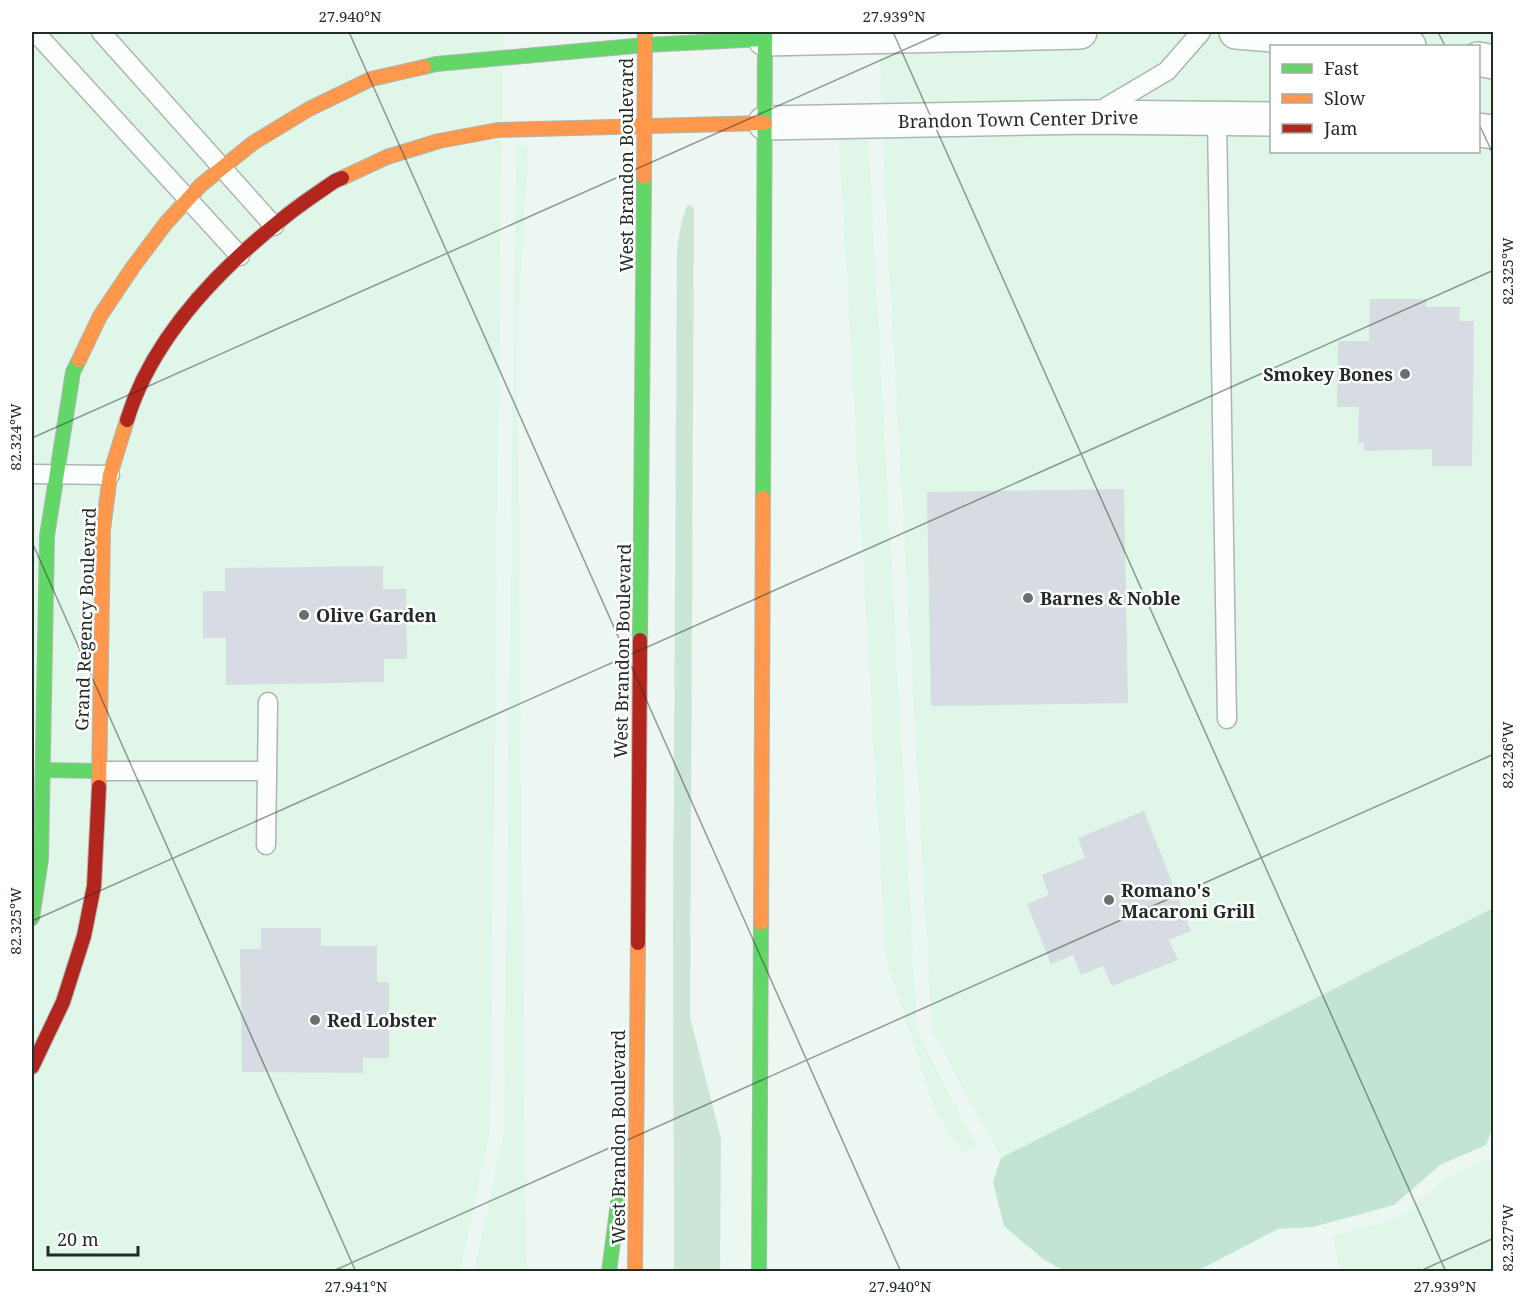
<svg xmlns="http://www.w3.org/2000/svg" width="1525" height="1303" viewBox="0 0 1525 1303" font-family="'Noto Serif',serif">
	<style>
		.built { fill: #dff6e9; fill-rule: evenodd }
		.green { fill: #cce5d7 }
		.forest { fill: #c3e4d2 }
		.building { fill: #d6dce1 }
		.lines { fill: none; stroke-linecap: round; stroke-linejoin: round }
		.lane-casing { stroke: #adb7b1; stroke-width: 21 }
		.street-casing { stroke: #adb7b1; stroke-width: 36 }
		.fast-casing { stroke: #adb7b1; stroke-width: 16 }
		.slow-casing { stroke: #adb7b1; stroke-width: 16 }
		.jam-casing { stroke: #adb7b1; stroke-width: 16 }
		.lane { stroke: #fcfefd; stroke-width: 18 }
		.street { stroke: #fcfefd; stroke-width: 33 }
		.fast { stroke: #63d668; stroke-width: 14 }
		.slow { stroke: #ff974d; stroke-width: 14 }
		.jam { stroke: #b3261e; stroke-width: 14 }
		.ticks { fill: none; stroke: #222b26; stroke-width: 1.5; stroke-opacity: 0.45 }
		.poi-dot { fill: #68726d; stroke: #fff; stroke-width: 2 }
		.labels { text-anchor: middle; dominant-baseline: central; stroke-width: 5; stroke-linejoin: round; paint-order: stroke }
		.street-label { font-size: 18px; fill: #222b26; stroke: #fff }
		.poi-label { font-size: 18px; font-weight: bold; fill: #222b26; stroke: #fff; text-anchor: start }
		.neatline { fill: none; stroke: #222b26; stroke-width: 2 }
		.ticks-label { font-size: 15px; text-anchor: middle; fill: #222b26 }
	</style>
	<rect width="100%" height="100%" fill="#ebf7f0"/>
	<g class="built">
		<polygon points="32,32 503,32 490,1131 460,1271 32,1271"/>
		<path d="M 879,32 L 1493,32 L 1493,908 L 1001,1158 L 932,1031 L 884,172 ZM 1272,46 L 1478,46 L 1478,152 L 1272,152 Z"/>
		<polygon points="839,137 868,137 917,1033 977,1146 963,1153 937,1115 886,961"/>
		<polygon points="516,146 528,146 517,351 526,1271 474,1272 504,1133"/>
		<polygon points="1493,1156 1493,1271 1340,1271 1333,1236 1401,1217 1447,1177"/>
	</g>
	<path class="green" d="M 690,205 L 694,209 L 690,1017 L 721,1139 L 720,1272 L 674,1271 L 673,928 L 677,250 C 679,235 681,220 687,206 Z"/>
	<polygon class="forest" points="1493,908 1493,1126 1486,1145 1440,1165 1394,1205 1313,1227 1278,1229 1195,1272 1065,1271 1043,1259 1004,1226 993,1182 1001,1158"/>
	<g class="building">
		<polygon points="1370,299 1426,299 1426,307 1460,307 1459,321 1474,321 1472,466 1432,466 1432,449 1364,451 1364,443 1358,443 1359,407 1337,407 1338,341 1369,341"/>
		<polygon points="1124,489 1128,703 931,706 927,492"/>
		<polygon points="383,566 383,589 406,589 407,659 384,659 384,682 226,685 226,638 203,638 203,591 225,591 225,568"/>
		<polygon points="1144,811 1191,931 1169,940 1178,960 1112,986 1103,966 1081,975 1073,955 1051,964 1027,904 1049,895 1042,875 1085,858 1078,838"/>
		<polygon points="261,928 321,928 321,946 377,946 377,982 389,982 389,1058 363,1058 363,1073 242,1072 240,949 261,949"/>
	</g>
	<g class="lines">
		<g class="lane-casing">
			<g id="lane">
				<polyline points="35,32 240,256"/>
				<polyline points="101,32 274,226"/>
				<polyline points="1096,113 1167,71 1201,32"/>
				<polyline points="1217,119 1227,719"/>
				<polyline points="32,474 110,475"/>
				<polyline points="99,771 267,771"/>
				<polyline points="266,845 268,702"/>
			</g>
		</g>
		<g class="street-casing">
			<g id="street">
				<polyline points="1236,32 1409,46"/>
				<polyline points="765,39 1080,32"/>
				<polyline points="1478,59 1494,62"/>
				<polyline points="765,123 1090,117 1272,119"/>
				<polyline points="1478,130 1494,132"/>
			</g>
		</g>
		<g class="fast-casing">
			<g id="fast">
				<polyline points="424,67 436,64 645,45 765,39"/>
				<polyline points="763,498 765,32"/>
				<polyline points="640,640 644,177"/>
				<polyline points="43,770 99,771"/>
				<polyline points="32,918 41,859 47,536 73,372 79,360"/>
				<polyline points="609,1272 618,1203"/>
				<polyline points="759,1272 761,923"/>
			</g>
		</g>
		<g class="slow-casing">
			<g id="slow">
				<polyline points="644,177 645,32"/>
				<polyline points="342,178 387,157 439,141 498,130 765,123"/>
				<polyline points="79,360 100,316 133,267 166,223 201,185 253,143 309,109 371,79 424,67"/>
				<polyline points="99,787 103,530 110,475 127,420"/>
				<polyline points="761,923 763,498"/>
				<polyline points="635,1272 638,943"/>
			</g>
		</g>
		<g class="jam-casing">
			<g id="jam">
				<path d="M 127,420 C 152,338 220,268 286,216 C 302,203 319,192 335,181 L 342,178"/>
				<polyline points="638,943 640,640"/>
				<polyline points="32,1067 63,1002 84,936 94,886 99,787"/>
			</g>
		</g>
		<use href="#lane" class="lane"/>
		<use href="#street" class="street"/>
		<use href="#fast" class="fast"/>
		<use href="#slow" class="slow"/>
		<use href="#jam" class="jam"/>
	</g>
	<path class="ticks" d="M 349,32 L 901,1272M 893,32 L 1446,1272M 1438,32 L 1445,46M 1478,122 L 1494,156M 32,438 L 944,32M 32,542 L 356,1272M 32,921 L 1494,270M 331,1272 L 1494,754M 1418,1272 L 1494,1238"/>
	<g class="poi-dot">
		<circle cx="1405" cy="374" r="6"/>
		<circle cx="1028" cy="598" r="6"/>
		<circle cx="304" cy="615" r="6"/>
		<circle cx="1109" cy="900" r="6"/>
		<circle cx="315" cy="1020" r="6"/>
	</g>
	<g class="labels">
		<g class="street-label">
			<text transform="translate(1018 119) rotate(-1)">Brandon Town Center Drive</text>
			<text transform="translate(626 165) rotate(-90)">West Brandon Boulevard</text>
			<text transform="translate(85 619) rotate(-88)">Grand Regency Boulevard</text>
			<text transform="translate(622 651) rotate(-89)">West Brandon Boulevard</text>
			<text transform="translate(618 1137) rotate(-90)">West Brandon Boulevard</text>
		</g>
		<g class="poi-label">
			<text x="1393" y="374" text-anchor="end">Smokey Bones</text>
			<text x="1040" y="598">Barnes &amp; Noble</text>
			<text x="316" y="615">Olive Garden</text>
			<text x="1121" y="890">Romano's<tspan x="1121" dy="21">Macaroni Grill</tspan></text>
			<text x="327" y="1020">Red Lobster</text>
		</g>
	</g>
	<rect width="1525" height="1303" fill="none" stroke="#ffffff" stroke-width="66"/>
	<rect x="1270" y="45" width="210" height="108" fill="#ffffff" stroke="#a7aaa8" stroke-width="1.5"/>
	<rect x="1282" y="64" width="30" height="9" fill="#63d668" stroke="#a7aaa8" stroke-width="1.5"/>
	<text x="1324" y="75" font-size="18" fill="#222b26">Fast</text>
	<rect x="1282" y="94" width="30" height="9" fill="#ff974d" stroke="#a7aaa8" stroke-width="1.5"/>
	<text x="1324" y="105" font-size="18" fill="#222b26">Slow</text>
	<rect x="1282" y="124" width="30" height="9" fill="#b3261e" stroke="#a7aaa8" stroke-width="1.5"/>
	<text x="1324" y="135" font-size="18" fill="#222b26">Jam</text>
	<path d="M48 1246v9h90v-9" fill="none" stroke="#222b26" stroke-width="3"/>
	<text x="57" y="1246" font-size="18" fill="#222b26" stroke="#ffffff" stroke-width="4.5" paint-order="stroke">20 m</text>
	<rect x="33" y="33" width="1459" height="1237" class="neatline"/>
	<g class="ticks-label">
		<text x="350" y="22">27.940°N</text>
		<text x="894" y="22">27.939°N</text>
		<text transform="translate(1508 271) rotate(-90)" y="5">82.325°W</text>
		<text transform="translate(16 437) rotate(-90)" y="5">82.324°W</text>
		<text transform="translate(1508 755) rotate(-90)" y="5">82.326°W</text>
		<text transform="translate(16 921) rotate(-90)" y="5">82.325°W</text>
		<text transform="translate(1508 1238) rotate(-90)" y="5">82.327°W</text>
		<text x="356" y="1292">27.941°N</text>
		<text x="900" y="1292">27.940°N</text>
		<text x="1445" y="1292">27.939°N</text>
	</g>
</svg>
